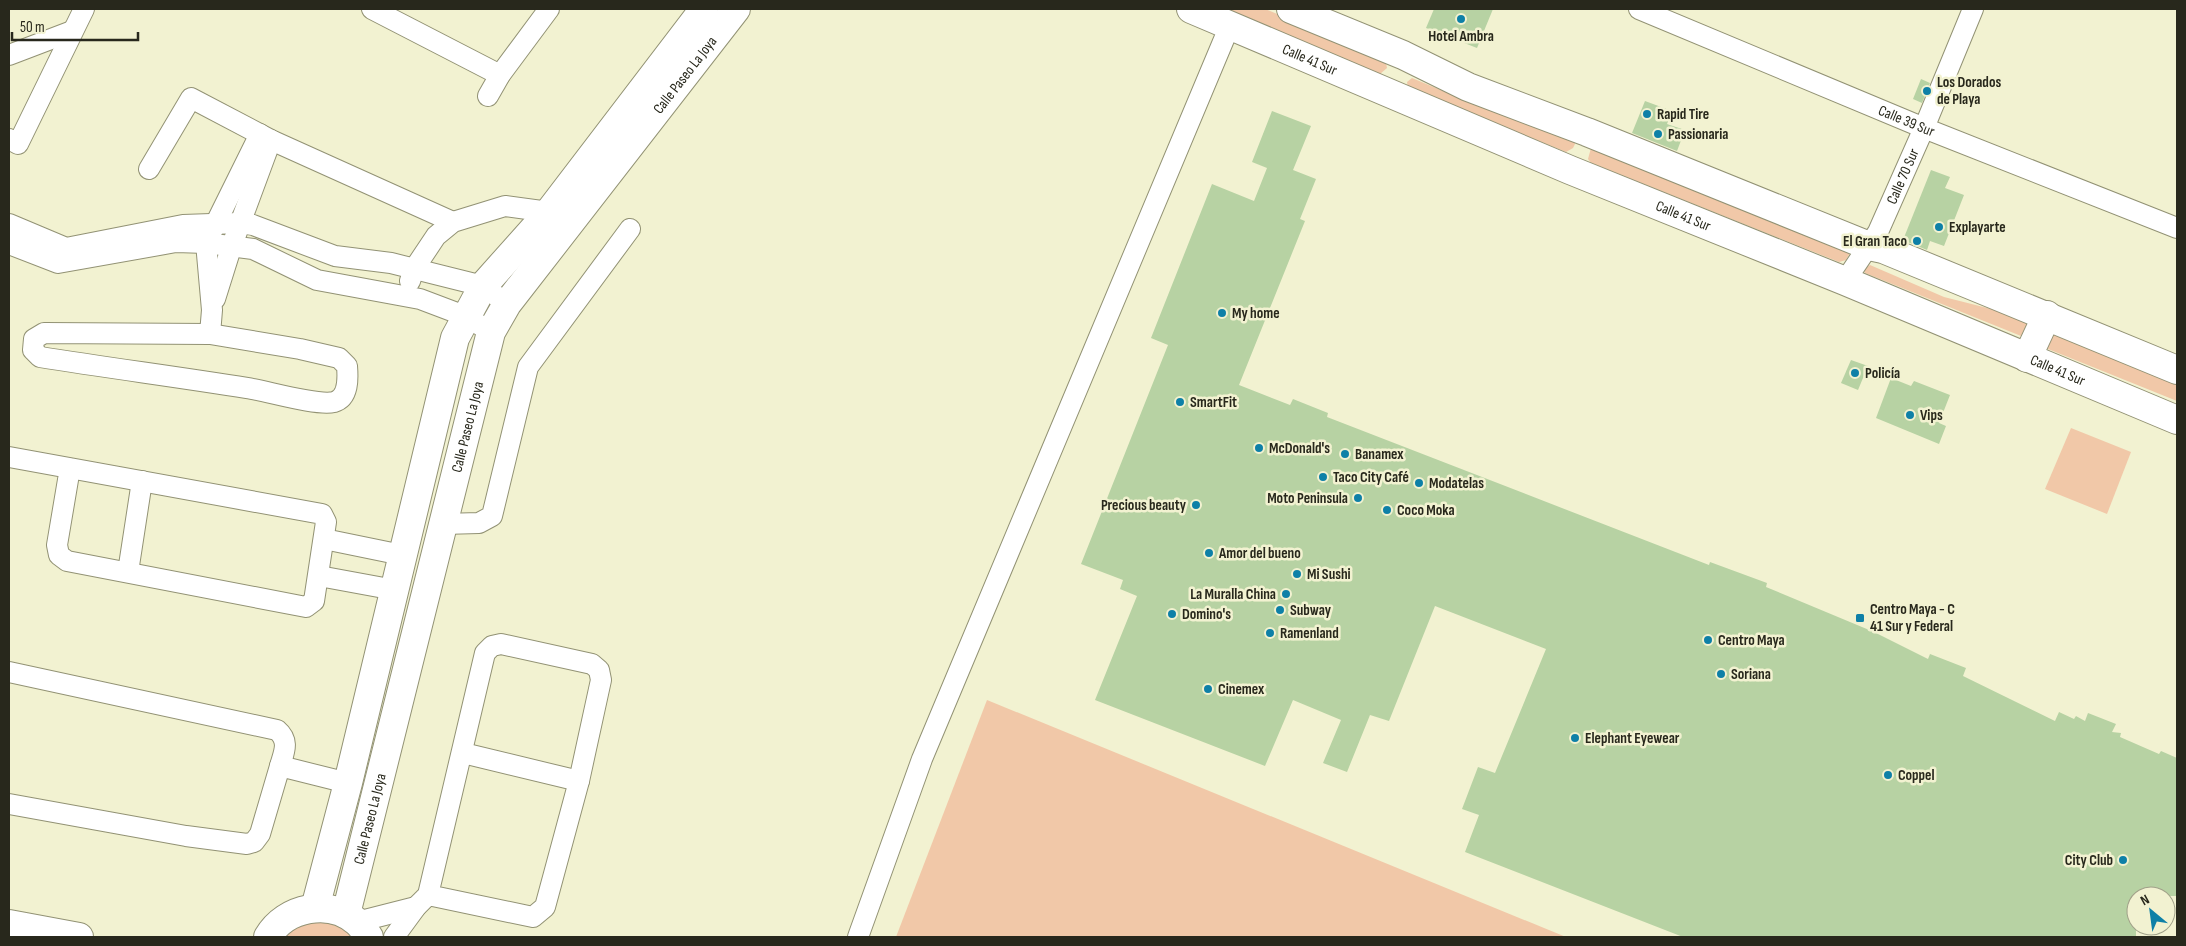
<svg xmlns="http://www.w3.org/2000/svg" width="2186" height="946" viewBox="0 0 2186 946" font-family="'Sofia Sans Condensed',sans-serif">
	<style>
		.green { fill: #f1c8a8 }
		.building { fill: #b7d2a3 }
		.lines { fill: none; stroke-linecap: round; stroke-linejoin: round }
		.minor-casing { stroke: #929274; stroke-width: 22 }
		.secondary-casing { stroke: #929274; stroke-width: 30 }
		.minor { stroke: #fff; stroke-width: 20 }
		.secondary { stroke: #fff; stroke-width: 28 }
		.poi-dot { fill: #0e80a7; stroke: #f2f2d1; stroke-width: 2 }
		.labels { text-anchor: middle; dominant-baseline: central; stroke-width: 5; stroke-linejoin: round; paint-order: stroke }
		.poi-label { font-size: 15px; font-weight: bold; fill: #28281c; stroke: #f2f2d1; text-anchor: start }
		.street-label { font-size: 15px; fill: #28281c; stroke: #f2f2d1 }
	</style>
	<rect width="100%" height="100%" fill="#f2f2d1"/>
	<g class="green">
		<polygon points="1221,9 1265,9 1385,58 1387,68 1380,74 1375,73"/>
		<polygon points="1412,78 1484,108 1573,138 1575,144 1573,148 1566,152 1408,88 1407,82"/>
		<polygon points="1591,148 1850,253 1846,260 1839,262 1591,163 1588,159"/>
		<polygon points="1870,265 1944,297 2007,313 2030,323 2026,338 1865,273 1864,269"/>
		<polygon points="2050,329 2177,382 2177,401 2043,347"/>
		<polygon points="2071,428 2131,452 2107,514 2045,489"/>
		<polygon points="987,700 1566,937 896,937"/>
		<path d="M 307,920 C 323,921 343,922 353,937 L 281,937 Z"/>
	</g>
	<g class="building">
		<polygon points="1434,9 1493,9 1477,48 1426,28"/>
		<polygon points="1921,79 1930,83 1922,103 1913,99"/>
		<polygon points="1645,101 1672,111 1667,124 1685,130 1677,151 1632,133"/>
		<polygon points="1272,111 1311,126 1293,170 1316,179 1300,219 1305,221 1239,385 1290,405 1293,399 1328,413 1327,417 1709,565 1710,562 1767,583 1766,587 1874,632 1928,659 1930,654 1966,668 1963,676 2055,721 2059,712 2074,719 2076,716 2085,721 2088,713 2116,724 2112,732 2121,733 2120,737 2159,754 2161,751 2177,758 2177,896 2136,896 2136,937 1683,937 1465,852 1479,815 1462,809 1478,767 1495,773 1546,649 1435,606 1389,721 1370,715 1347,772 1323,763 1341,720 1293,700 1265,766 1095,700 1137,596 1120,589 1123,580 1081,564 1168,345 1151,338 1212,184 1254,201 1267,168 1252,162"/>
		<polygon points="1931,170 1950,177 1945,188 1964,195 1944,246 1930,241 1927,250 1903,240"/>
		<polygon points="1851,360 1868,366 1858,390 1841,383"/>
		<polygon points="1891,378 1911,386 1914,381 1950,395 1939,423 1946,426 1939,444 1876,418"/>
	</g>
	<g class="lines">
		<g class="minor-casing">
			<g id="minor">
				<polyline points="372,9 500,75"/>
				<path id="s1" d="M 1639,9 L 1924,128 L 2177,228"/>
				<polyline points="9,55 72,31"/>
				<polyline points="488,96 500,75 549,9"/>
				<polyline points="9,139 18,144 84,9"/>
				<polyline points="149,169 191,98 271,140 453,222"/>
				<polyline points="9,224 66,248 183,225 240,223 253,225 335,256 391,263 483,286 507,304"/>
				<polyline points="9,244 58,263 176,242 206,243 253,249 317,280 420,299 465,316 491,332"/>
				<polyline points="410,281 414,269 436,236 453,222 505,206 549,212"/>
				<path id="s2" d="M 1845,281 L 1878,232 L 1924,128 L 1973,9"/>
				<polyline points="215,299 231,248 271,140"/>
				<path d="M 44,333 L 210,334 L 300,349 L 339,358 L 347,366 C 348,378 349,398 334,402 C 316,406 267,391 247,388 C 178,377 109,368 40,357 L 33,350 L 34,339 Z"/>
				<polyline points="210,334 212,310 206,243 260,134"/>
				<polyline points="9,457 322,514 326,522 314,601 306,607 67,561 59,555 57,545 70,468"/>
				<polyline points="443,524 479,523 492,516 528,367 630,229"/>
				<polyline points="324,539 402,555"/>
				<polyline points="128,572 142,481"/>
				<polyline points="319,576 395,590"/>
				<path d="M 9,672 L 277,730 C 290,741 284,752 280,766"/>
				<polyline points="463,753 579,781"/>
				<polyline points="9,804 186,836 247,844 254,842 260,834 280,766 348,783"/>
				<polyline points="357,922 416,907"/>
				<polyline points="394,937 416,907 428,895 485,653 492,646 501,644 592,664 599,670 601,680 579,781 545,907 533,917 428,895"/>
				<polyline points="858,937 922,759 1230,25"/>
			</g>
		</g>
		<g class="secondary-casing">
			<g id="secondary">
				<path id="s3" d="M 1191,9 L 1570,170 L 1845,281 L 2177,420"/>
				<polyline points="1291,9 1403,55 1468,87 1587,132 1869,246 1883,249 2177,370"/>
				<polyline points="2027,358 2047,315"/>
				<polyline points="315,908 348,783 455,338 483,286 549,212 704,9"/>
				<path id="s4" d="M 346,914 L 491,332 L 507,304 L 736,9"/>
				<polyline points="9,924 79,937"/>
				<path d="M 268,937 C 285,907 330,898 357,922 C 362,926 365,932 369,937"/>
			</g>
		</g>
		<use href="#minor" class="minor"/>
		<use href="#secondary" class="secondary"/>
	</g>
	<g class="poi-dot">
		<circle cx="1461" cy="19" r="5"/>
		<circle cx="1927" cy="91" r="5"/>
		<circle cx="1647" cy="114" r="5"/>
		<circle cx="1658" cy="134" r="5"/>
		<circle cx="1939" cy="227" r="5"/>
		<circle cx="1917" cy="241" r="5"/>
		<circle cx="1222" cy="313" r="5"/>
		<circle cx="1855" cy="373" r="5"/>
		<circle cx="1180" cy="402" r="5"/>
		<circle cx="1910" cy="415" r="5"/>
		<circle cx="1259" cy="448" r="5"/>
		<circle cx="1345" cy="454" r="5"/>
		<circle cx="1323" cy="477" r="5"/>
		<circle cx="1419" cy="483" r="5"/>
		<circle cx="1358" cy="498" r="5"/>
		<circle cx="1196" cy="505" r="5"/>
		<circle cx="1387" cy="510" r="5"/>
		<circle cx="1209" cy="553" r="5"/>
		<circle cx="1297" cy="574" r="5"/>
		<circle cx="1286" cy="594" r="5"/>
		<circle cx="1280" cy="610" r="5"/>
		<circle cx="1172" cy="614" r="5"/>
		<rect x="1855" y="613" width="10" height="10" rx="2.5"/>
		<circle cx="1270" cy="633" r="5"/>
		<circle cx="1708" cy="640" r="5"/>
		<circle cx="1721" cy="674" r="5"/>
		<circle cx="1208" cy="689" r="5"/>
		<circle cx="1575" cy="738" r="5"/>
		<circle cx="1888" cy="775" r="5"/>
		<circle cx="2123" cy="860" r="5"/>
	</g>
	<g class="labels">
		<g class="poi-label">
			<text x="1461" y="36" text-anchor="middle">Hotel Ambra</text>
			<text x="1937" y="82">Los Dorados<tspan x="1937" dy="17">de Playa</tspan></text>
			<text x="1657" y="114">Rapid Tire</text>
			<text x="1668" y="134">Passionaria</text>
			<text x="1949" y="227">Explayarte</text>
			<text x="1907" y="241" text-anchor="end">El Gran Taco</text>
			<text x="1232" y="313">My home</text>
			<text x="1865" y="373">Policía</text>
			<text x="1190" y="402">SmartFit</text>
			<text x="1920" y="415">Vips</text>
			<text x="1269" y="448">McDonald's</text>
			<text x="1355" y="454">Banamex</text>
			<text x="1333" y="477">Taco City Café</text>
			<text x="1429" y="483">Modatelas</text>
			<text x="1348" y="498" text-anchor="end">Moto Peninsula</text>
			<text x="1186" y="505" text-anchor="end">Precious beauty</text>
			<text x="1397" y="510">Coco Moka</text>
			<text x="1219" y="553">Amor del bueno</text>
			<text x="1307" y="574">Mi Sushi</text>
			<text x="1276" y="594" text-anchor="end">La Muralla China</text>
			<text x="1870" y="609">Centro Maya - C<tspan x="1870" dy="17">41 Sur y Federal</tspan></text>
			<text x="1290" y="610">Subway</text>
			<text x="1182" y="614">Domino's</text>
			<text x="1280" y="633">Ramenland</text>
			<text x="1718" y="640">Centro Maya</text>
			<text x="1731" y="674">Soriana</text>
			<text x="1218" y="689">Cinemex</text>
			<text x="1585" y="738">Elephant Eyewear</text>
			<text x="1898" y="775">Coppel</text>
			<text x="2113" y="860" text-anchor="end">City Club</text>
		</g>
		<g class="street-label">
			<text stroke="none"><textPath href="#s3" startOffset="129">Calle 41 Sur</textPath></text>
			<text stroke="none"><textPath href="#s4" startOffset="922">Calle Paseo La Joya</textPath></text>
			<text stroke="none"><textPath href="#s1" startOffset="290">Calle 39 Sur</textPath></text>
			<text stroke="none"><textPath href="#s2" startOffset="120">Calle 70 Sur</textPath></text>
			<text stroke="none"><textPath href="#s3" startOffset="534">Calle 41 Sur</textPath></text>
			<text stroke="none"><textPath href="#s3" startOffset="939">Calle 41 Sur</textPath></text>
			<text stroke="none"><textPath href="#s4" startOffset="502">Calle Paseo La Joya</textPath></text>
			<text stroke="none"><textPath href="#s4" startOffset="98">Calle Paseo La Joya</textPath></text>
		</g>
	</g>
	<rect width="2186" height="946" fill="none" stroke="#28281c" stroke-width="20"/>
	<g transform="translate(2151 911) rotate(331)"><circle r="24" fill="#f2f2d1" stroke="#a1a189"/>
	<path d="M0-4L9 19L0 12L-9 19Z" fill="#0e80a7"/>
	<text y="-8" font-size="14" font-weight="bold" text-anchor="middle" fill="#28281c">N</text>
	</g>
	<path d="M12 32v8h126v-8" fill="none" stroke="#28281c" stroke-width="2.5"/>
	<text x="20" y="32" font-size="15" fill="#28281c" stroke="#f2f2d1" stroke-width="4" paint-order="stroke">50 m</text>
</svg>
